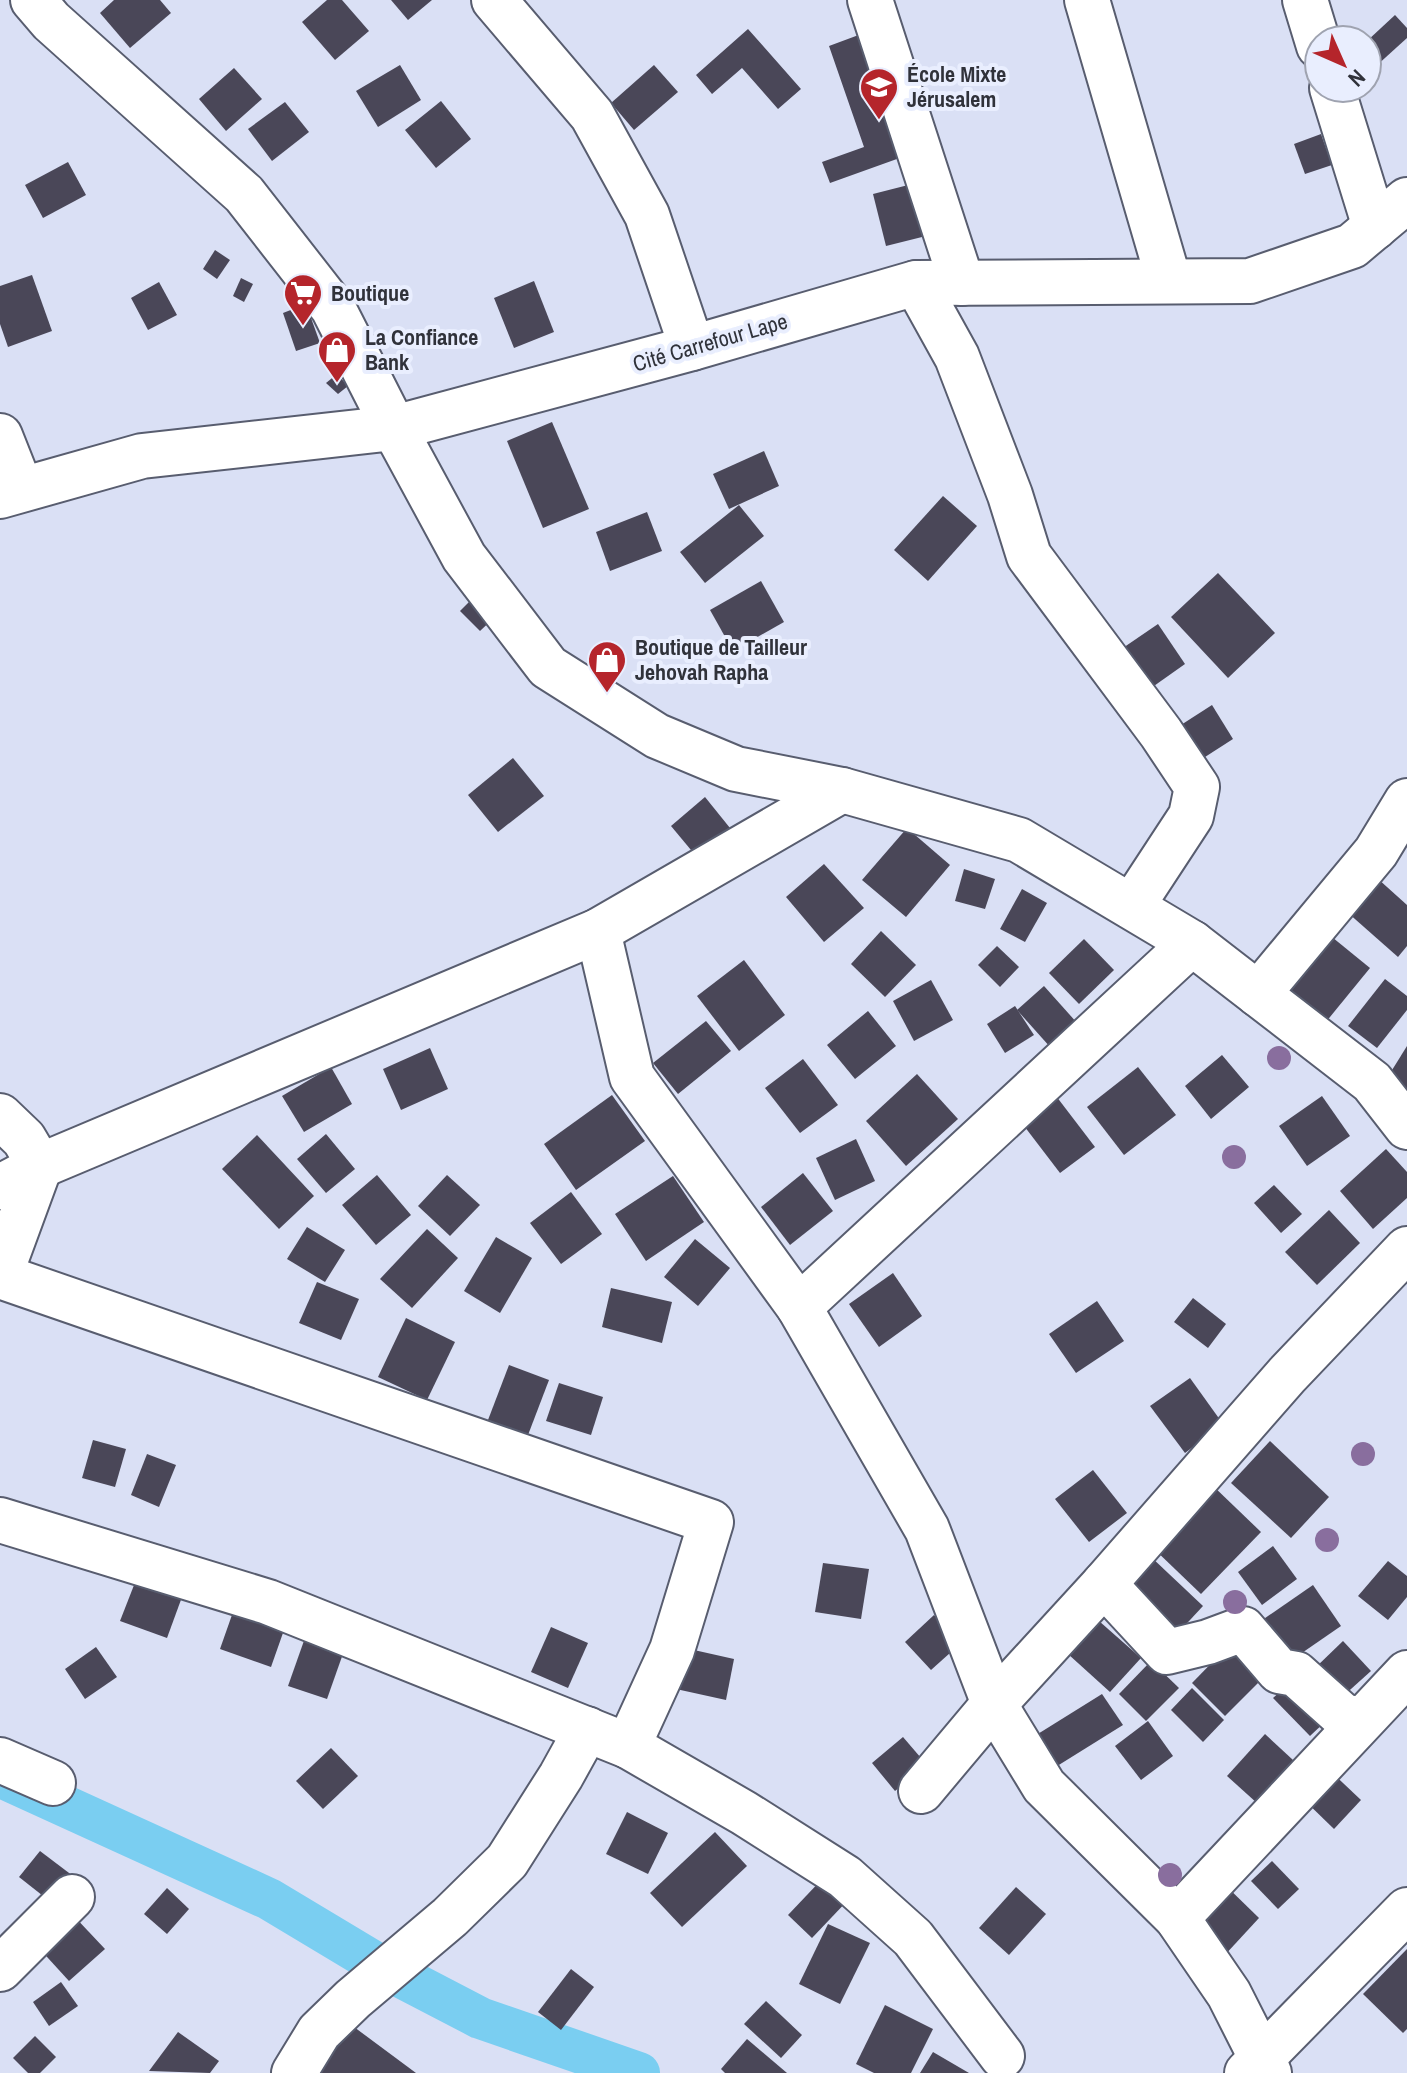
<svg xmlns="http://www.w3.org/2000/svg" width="1407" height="2073" viewBox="0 0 1407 2073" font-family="'Archivo Narrow',sans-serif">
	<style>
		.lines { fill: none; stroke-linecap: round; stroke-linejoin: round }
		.canal { stroke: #7acef1; stroke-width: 42 }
		.building { fill: #4a4758 }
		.minor-casing { stroke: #585d6f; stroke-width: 48 }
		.minor { stroke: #fff; stroke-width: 44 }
		.tree { fill: #896e9e }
		.labels { text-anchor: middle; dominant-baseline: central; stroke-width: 8; stroke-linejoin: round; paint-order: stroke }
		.poi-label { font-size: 22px; font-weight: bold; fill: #30323a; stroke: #e9eefe; text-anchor: start }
		.street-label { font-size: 22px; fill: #30323a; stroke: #e9eefe }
	</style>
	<rect width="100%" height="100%" fill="#dae0f5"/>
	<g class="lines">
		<polyline class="canal" points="8,1780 269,1899 384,1968 480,2018 639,2073"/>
	</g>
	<g class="building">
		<polygon points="114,0 160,0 171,13 130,48 100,13"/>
		<polygon points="327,0 342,0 369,31 335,60 302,22"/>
		<polygon points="391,0 432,0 408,20"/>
		<polygon points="1395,15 1407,28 1407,38 1375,67 1367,59 1367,41"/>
		<polygon points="748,29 801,89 778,109 742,68 712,94 696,75"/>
		<polygon points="864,33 908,155 830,183 822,162 864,147 829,46"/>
		<polygon points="400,65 421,100 378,127 356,91"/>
		<polygon points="654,65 678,92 634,130 611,103"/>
		<polygon points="234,68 262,99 226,131 199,99"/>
		<polygon points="441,101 471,139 436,168 405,130"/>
		<polygon points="285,102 309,132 272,161 248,129"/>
		<polygon points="1321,134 1332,165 1305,174 1294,144"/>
		<polygon points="68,162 86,195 43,218 25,185"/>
		<polygon points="920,182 934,234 886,246 873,194"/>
		<polygon points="215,250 230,260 217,279 203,269"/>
		<polygon points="32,275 52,331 8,347 0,324 0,286"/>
		<polygon points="241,278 253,284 244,302 233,296"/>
		<polygon points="534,281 554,332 514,348 494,298"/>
		<polygon points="159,282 177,315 148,330 131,298"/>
		<polygon points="306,304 320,343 296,351 283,313"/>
		<polygon points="337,374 348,386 338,394 326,383"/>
		<polygon points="552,422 589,509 543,528 507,441"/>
		<polygon points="764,451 779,486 729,509 713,474"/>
		<polygon points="943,496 977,526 928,581 894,550"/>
		<polygon points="739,505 764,536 705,583 680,552"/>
		<polygon points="647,512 662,551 610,571 596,532"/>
		<polygon points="1218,573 1275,633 1228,678 1171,617"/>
		<polygon points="761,581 784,622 733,651 710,610"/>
		<polygon points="476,595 496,616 480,631 460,611"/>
		<polygon points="1158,624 1185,664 1144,693 1117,652"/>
		<polygon points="1212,705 1233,739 1191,766 1170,732"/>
		<polygon points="513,758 544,796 498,832 468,795"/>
		<polygon points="705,797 730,828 696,856 671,826"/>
		<polygon points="907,828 950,865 906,917 862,880"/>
		<polygon points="824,864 864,908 824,942 786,897"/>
		<polygon points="964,869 995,879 985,909 955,901"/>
		<polygon points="1377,878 1407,905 1407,946 1398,957 1347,912"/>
		<polygon points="1022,889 1047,903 1025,942 1000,929"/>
		<polygon points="881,931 916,965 885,997 851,964"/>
		<polygon points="1327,933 1370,968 1321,1028 1278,993"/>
		<polygon points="1084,939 1114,970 1079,1004 1049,973"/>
		<polygon points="997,946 1019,967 1000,987 978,965"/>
		<polygon points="744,960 785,1015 739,1051 697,996"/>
		<polygon points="1385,979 1407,996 1407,1010 1377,1048 1348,1026"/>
		<polygon points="931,980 953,1020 914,1041 893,1001"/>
		<polygon points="1044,986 1078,1024 1051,1048 1017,1010"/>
		<polygon points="1015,1006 1034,1035 1005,1053 987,1024"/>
		<polygon points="868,1011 896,1046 855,1079 827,1045"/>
		<polygon points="706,1021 731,1051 678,1094 653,1063"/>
		<polygon points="1407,1046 1407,1098 1384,1083"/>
		<polygon points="430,1048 448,1089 401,1110 383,1069"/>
		<polygon points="1222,1055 1249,1087 1211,1119 1185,1086"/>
		<polygon points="803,1059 838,1105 800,1133 765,1088"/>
		<polygon points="331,1067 352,1104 304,1132 282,1096"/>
		<polygon points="1138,1067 1176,1115 1124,1155 1087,1107"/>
		<polygon points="917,1074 958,1119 906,1166 866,1121"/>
		<polygon points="1053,1092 1095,1147 1060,1173 1018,1118"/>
		<polygon points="612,1095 645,1141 576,1190 544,1144"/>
		<polygon points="1322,1096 1350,1136 1307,1166 1279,1126"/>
		<polygon points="326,1134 355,1169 326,1193 297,1159"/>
		<polygon points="257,1135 314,1196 279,1229 222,1169"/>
		<polygon points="856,1139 875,1181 835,1200 816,1158"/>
		<polygon points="1386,1149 1407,1172 1407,1198 1373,1229 1340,1191"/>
		<polygon points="803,1173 833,1211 790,1245 761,1207"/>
		<polygon points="377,1175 411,1215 376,1245 342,1205"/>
		<polygon points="447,1175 480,1205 450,1236 418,1206"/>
		<polygon points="673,1176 704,1222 646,1261 615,1214"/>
		<polygon points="1274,1185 1302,1214 1281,1233 1254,1203"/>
		<polygon points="571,1192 602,1234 561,1264 530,1223"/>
		<polygon points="1329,1210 1360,1243 1317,1285 1285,1252"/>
		<polygon points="307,1227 345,1250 325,1282 287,1259"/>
		<polygon points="427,1229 458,1258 412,1308 380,1279"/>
		<polygon points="496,1237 532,1258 500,1313 464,1291"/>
		<polygon points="695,1239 730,1268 698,1306 664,1277"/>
		<polygon points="893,1273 922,1316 879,1347 849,1304"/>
		<polygon points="317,1282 359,1299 341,1340 299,1323"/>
		<polygon points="611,1288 672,1302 662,1343 602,1327"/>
		<polygon points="1193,1298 1226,1324 1208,1348 1174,1322"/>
		<polygon points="1097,1301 1124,1341 1076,1373 1049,1334"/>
		<polygon points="406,1318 455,1342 427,1400 378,1377"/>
		<polygon points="509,1365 549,1380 528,1435 488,1420"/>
		<polygon points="1190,1378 1223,1424 1185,1453 1150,1406"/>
		<polygon points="559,1383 603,1397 591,1435 546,1421"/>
		<polygon points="93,1440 126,1449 115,1487 82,1478"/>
		<polygon points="1270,1441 1329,1497 1291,1538 1231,1483"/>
		<polygon points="147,1454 176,1465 159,1507 131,1495"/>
		<polygon points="1093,1470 1127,1513 1089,1542 1055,1499"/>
		<polygon points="1210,1483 1261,1532 1201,1594 1151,1546"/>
		<polygon points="1273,1546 1297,1579 1262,1605 1238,1572"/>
		<polygon points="1150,1556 1203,1606 1177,1634 1124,1584"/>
		<polygon points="1388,1561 1407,1576 1407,1597 1388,1620 1358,1596"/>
		<polygon points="823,1563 869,1569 861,1619 815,1612"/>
		<polygon points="136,1580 182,1597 167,1638 120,1621"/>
		<polygon points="1313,1585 1341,1626 1283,1666 1255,1625"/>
		<polygon points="233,1612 284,1630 271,1667 220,1649"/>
		<polygon points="934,1615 960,1644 931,1670 905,1642"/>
		<polygon points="1099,1621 1141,1658 1110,1692 1068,1654"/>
		<polygon points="551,1627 588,1643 568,1688 531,1672"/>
		<polygon points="306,1635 345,1648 327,1699 288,1686"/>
		<polygon points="1236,1638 1269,1672 1225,1716 1192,1683"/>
		<polygon points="1343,1641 1371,1671 1341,1698 1314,1669"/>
		<polygon points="96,1647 117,1677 85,1699 65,1669"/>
		<polygon points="685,1648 734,1659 726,1700 676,1689"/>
		<polygon points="1151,1661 1179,1688 1146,1721 1119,1694"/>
		<polygon points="1290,1683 1326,1721 1310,1736 1273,1698"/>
		<polygon points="1192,1688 1224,1720 1203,1742 1171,1710"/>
		<polygon points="1102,1694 1123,1725 1054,1768 1033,1737"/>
		<polygon points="1148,1721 1173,1756 1141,1780 1115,1746"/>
		<polygon points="1265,1734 1306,1772 1268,1813 1227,1776"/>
		<polygon points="903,1737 927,1765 895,1791 872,1763"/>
		<polygon points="331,1748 358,1776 323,1809 296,1781"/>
		<polygon points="1325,1766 1361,1800 1334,1829 1298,1794"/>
		<polygon points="627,1812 668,1833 648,1874 606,1854"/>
		<polygon points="715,1832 747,1866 682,1927 650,1893"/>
		<polygon points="40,1851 73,1876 52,1903 19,1877"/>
		<polygon points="1272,1861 1299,1889 1278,1909 1251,1881"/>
		<polygon points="825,1876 850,1898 812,1938 788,1915"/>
		<polygon points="1219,1879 1259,1918 1223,1957 1182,1918"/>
		<polygon points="1016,1887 1046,1914 1009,1955 979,1928"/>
		<polygon points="167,1888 189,1909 167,1934 144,1914"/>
		<polygon points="72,1914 105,1949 69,1981 37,1946"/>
		<polygon points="828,1924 870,1943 840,2004 799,1984"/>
		<polygon points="1407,1949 1407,2029 1403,2033 1363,1994"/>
		<polygon points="571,1969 594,1987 561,2030 538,2012"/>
		<polygon points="61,1982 78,2006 49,2026 33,2002"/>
		<polygon points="766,2001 802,2035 781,2058 744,2024"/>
		<polygon points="885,2005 933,2029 911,2073 874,2073 856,2064"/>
		<polygon points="350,2024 416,2073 313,2073"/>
		<polygon points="178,2032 219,2061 210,2073 149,2071"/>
		<polygon points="35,2036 56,2057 40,2073 28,2073 13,2058"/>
		<polygon points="747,2039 787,2073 725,2073 721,2069"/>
		<polygon points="933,2052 969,2073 920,2073"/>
	</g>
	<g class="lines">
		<g class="minor-casing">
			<g id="minor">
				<polyline points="33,0 51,21 244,194 333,308 394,428 464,557 548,667 657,736 736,769 842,790 1019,840 1192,943 1372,1082 1407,1127"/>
				<polyline points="494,0 592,115 647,215 692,348"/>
				<polyline points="870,0 962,283"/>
				<polyline points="1087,0 1169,281"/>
				<polyline points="1305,0 1319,46"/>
				<polyline points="1332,88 1375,227"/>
				<polyline points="916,283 957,357 1010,495 1029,556 1161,733 1197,787 1191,816 1132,906"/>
				<polyline points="0,436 21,489"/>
				<polyline points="0,496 142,456 394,428 692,348 916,283 1250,281 1352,246 1407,200"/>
				<polyline points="598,931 632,1077 799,1307 1192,943"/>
				<polyline points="1258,994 1376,852 1407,801"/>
				<polyline points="0,1116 24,1139 40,1166 0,1275"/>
				<polyline points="0,1187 40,1166 598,931 842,790"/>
				<polyline points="0,1276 711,1522 672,1650 628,1746 744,1813 845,1877 913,1938 1002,2056"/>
				<polyline points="799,1307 927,1529 994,1704 1044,1786 1177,1918 1229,1994 1269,2073"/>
				<polyline points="0,1520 268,1602 628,1746"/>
				<polyline points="1104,1584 1167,1652 1208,1642 1243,1629 1279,1671 1296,1674 1343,1716 1362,1720"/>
				<polyline points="0,1760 53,1783"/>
				<polyline points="921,1791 994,1704 1104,1584 1287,1375 1407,1249"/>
				<polyline points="1177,1918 1407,1673"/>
				<polyline points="0,1969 72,1897"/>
				<polyline points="294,2073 319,2032 353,1999 450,1917 507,1861 561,1776 587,1729"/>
				<polyline points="1247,2073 1407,1910"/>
			</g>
		</g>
		<use href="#minor" class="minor"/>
	</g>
	<g class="tree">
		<circle cx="1279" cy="1058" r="12"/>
		<circle cx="1234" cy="1157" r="12"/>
		<circle cx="1363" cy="1454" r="12"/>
		<circle cx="1327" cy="1540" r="12"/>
		<circle cx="1235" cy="1602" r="12"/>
		<circle cx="1170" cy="1875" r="12"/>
	</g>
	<defs>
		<g id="school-pin" transform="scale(2)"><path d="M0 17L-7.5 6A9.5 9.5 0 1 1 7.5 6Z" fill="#b5252b" stroke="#e9eefe"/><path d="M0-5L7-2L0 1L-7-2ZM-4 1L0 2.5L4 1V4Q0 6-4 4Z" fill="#fff"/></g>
		<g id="supermarket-pin" transform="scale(2)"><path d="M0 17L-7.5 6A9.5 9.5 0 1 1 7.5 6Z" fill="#b5252b" stroke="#e9eefe"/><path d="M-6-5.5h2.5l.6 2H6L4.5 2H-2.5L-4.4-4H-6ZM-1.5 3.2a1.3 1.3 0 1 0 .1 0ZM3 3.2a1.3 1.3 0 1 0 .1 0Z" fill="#fff"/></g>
		<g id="shop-pin" transform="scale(2)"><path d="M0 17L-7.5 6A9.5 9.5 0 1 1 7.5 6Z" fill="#b5252b" stroke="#e9eefe"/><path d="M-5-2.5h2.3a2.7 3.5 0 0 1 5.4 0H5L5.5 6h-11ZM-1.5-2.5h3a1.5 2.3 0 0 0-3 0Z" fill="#fff"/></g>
	</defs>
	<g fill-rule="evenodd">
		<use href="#school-pin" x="879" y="87"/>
		<use href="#supermarket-pin" x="303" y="293"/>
		<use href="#shop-pin" x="337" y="350"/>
		<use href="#shop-pin" x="607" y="660"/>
	</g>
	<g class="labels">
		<g class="poi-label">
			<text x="907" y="74">École Mixte<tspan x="907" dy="25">Jérusalem</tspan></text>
			<text x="331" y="293">Boutique</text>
			<text x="365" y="337">La Confiance<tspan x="365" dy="25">Bank</tspan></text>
			<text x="635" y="647">Boutique de Tailleur<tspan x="635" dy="25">Jehovah Rapha</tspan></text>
		</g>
		<g class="street-label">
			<text transform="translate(710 342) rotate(-16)">Cité Carrefour Lape</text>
		</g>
	</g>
	<g transform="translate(1343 64) rotate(135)"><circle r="38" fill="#e9eefe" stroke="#9fa3b0" stroke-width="2"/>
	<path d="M0-6L14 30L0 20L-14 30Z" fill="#b5252b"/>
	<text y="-12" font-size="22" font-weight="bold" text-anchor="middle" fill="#30323a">N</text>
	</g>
</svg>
